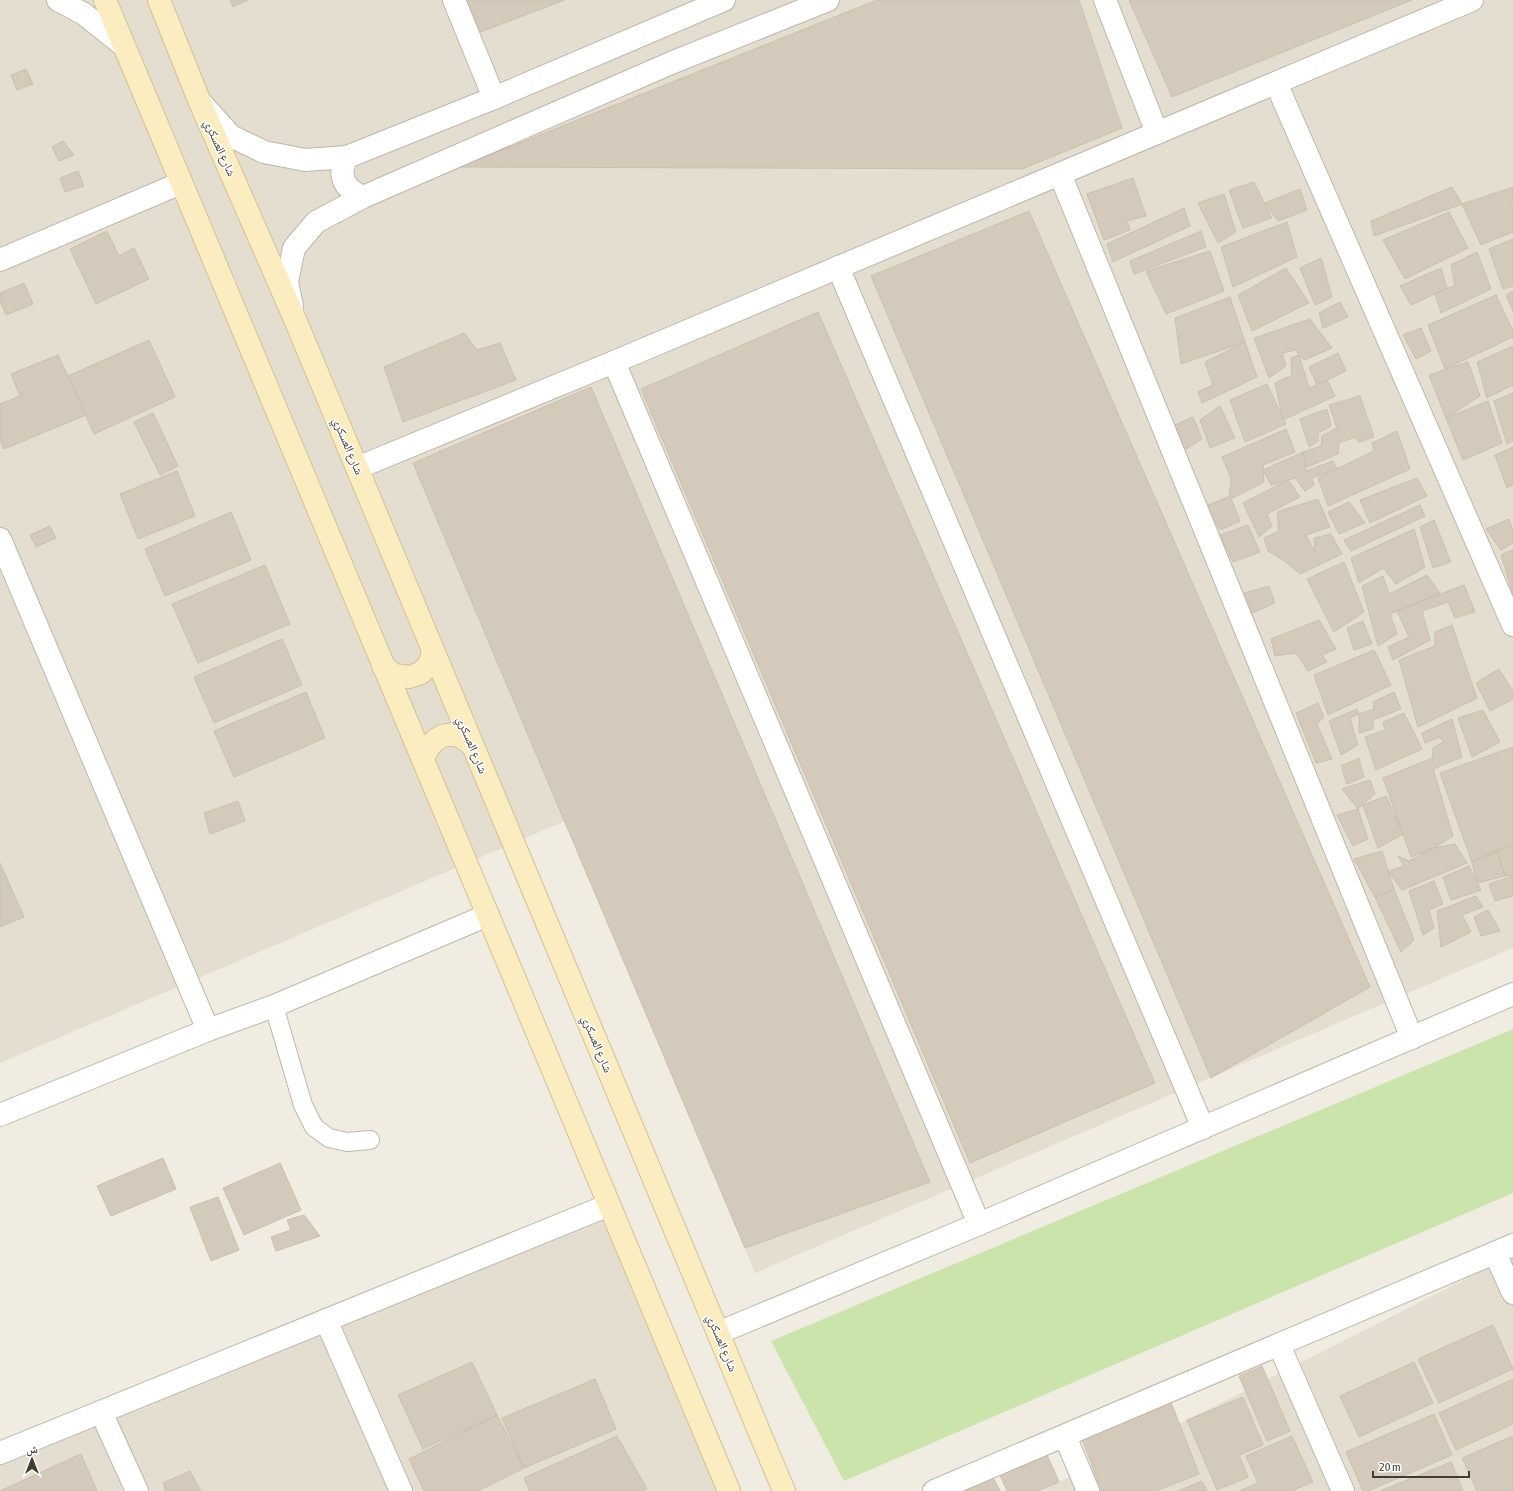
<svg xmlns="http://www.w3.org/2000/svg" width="1513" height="1491" viewBox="0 0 1513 1491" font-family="'Asap Condensed','Noto Naskh Arabic',sans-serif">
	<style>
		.residential { fill: #e4ded1 }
		.green { fill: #cbe4ac }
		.building { fill: #d4cabb; stroke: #ccbfac }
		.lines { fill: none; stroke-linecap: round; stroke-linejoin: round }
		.service-casing { stroke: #beb7a9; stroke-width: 20 }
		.minor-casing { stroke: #beb7a9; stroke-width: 24 }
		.tertiary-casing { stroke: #beb7a9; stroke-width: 24 }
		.secondary-casing { stroke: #d2c196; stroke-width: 24 }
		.service { stroke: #fff; stroke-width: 18 }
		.minor { stroke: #fff; stroke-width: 22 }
		.tertiary { stroke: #fff; stroke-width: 22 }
		.secondary { stroke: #fcedc1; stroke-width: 22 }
		.labels { text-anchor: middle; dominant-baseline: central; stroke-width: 3; stroke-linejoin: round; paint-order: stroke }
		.street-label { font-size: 12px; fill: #423c33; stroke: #fff }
	</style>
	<rect width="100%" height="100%" fill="#f0ece2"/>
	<g class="residential">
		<polygon points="0,0 1513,0 1513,948 755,1273 570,819 0,1063"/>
		<polygon points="609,1205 729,1491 0,1491 0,1453"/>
		<polygon points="1513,1255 1513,1491 1041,1491 1187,1420"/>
	</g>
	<polygon class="green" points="1513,1029 1513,1193 844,1481 771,1341"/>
	<g class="building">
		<polygon points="230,0 248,0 233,7"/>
		<polygon points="463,0 565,0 478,33"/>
		<polygon points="877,0 1079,0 1122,128 1022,169 460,167"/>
		<polygon points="1129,0 1412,0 1172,97"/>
		<polygon points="26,69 33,84 17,90 11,75"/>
		<polygon points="63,141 74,155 59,161 52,147"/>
		<polygon points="78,171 84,186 65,192 60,178"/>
		<polygon points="1133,178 1146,216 1127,221 1130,230 1104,240 1087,194"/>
		<polygon points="1254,182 1272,218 1243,228 1229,190"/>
		<polygon points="1452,187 1462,204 1374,236 1371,221"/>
		<polygon points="1513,187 1513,203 1511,204 1513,208 1513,232 1481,245 1462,204"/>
		<polygon points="1300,189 1307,210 1278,221 1265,203"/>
		<polygon points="1224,194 1236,232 1218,243 1198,203"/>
		<polygon points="1184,208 1190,226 1113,262 1107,244"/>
		<polygon points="1029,211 1370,987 1211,1078 871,276"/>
		<polygon points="1449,212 1468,248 1405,279 1383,240"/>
		<polygon points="1287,222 1297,257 1233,287 1221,247"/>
		<polygon points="107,231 119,256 134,248 149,279 96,304 70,249"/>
		<polygon points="1201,231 1206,247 1134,274 1130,261"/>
		<polygon points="1513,239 1513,286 1503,289 1489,249"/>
		<polygon points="1210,251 1224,291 1166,314 1146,271"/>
		<polygon points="1477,252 1491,289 1441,313 1435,294 1455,285 1451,265"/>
		<polygon points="1321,258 1332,297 1315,305 1300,268"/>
		<polygon points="1286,268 1309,303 1252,331 1238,295"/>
		<polygon points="1441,268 1447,288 1411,305 1400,286"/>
		<polygon points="24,283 33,304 6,315 0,301 0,293"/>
		<polygon points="1513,291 1513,311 1506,295"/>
		<polygon points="1496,295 1513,331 1513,337 1445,369 1428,325"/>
		<polygon points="1230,297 1245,342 1181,364 1175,318"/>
		<polygon points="1340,302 1348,317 1323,328 1319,313"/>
		<polygon points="818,312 1155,1083 970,1163 641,389"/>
		<polygon points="1310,319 1332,348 1304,360 1295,350 1282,353 1286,366 1269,378 1254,338"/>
		<polygon points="1421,328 1431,351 1416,359 1403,335"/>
		<polygon points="464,333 477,350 500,343 516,380 403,422 384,367"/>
		<polygon points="149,340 175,397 94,434 68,376"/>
		<polygon points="1245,342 1257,377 1202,403 1198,392 1213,385 1205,362"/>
		<polygon points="1513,346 1513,385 1487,398 1477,362"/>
		<polygon points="1338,353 1346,371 1317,385 1309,367"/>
		<polygon points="58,355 86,415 4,449 0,440 0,404 20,396 11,374"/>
		<polygon points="1299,355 1309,388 1327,380 1335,396 1283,420 1275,383 1292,375 1291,358"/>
		<polygon points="1468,362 1480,396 1446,418 1429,375"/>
		<polygon points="1267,384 1286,424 1245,442 1230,400"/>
		<polygon points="591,387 930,1182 745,1248 413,463"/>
		<polygon points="1513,393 1513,441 1507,444 1494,401"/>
		<polygon points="1360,396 1374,437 1359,442 1355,437 1339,443 1338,454 1307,467 1303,452 1321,446 1322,436 1337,428 1329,405"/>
		<polygon points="1488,401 1502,443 1463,460 1446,418"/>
		<polygon points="1220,406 1235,438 1210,448 1200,420"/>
		<polygon points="1327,409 1331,426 1318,433 1318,441 1309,447 1300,419"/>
		<polygon points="153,413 178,466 160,475 134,422"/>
		<polygon points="1193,417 1202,439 1184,450 1175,425"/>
		<polygon points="1286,429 1295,452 1263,465 1264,482 1229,500 1231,478 1222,457"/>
		<polygon points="1397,431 1410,469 1328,506 1318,478 1374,451 1372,443"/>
		<polygon points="1513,447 1513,485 1507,488 1495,455"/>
		<polygon points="1303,452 1306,471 1333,461 1337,469 1312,478 1314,485 1305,491 1295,478 1271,485 1263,470"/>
		<polygon points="177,471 195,516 138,539 120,494"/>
		<polygon points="1417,478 1427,496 1370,523 1360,500"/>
		<polygon points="1288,480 1300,497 1267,514 1272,526 1259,537 1243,503"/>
		<polygon points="1230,496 1240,521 1220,530 1206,506"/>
		<polygon points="1318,499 1330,527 1306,535 1315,552 1314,538 1331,534 1342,554 1300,574 1283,560 1268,551 1264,538 1279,531 1277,512"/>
		<polygon points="1349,502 1365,523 1339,534 1328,512"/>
		<polygon points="1420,505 1425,516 1351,551 1344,540"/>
		<polygon points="231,512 251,560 165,596 145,549"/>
		<polygon points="1509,519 1513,531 1513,543 1501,550 1486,529"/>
		<polygon points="1434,520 1451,562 1433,568 1420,527"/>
		<polygon points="1248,525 1260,552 1233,562 1220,535"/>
		<polygon points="50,526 56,538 36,547 30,535"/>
		<polygon points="1414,529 1425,567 1396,584 1383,568 1359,583 1351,558"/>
		<polygon points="1513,550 1513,594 1501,555"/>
		<polygon points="1344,562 1364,612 1334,632 1307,579"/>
		<polygon points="265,565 290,624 198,663 172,604"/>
		<polygon points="1427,575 1440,593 1390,614 1397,634 1378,646 1362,586 1383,576 1389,594"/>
		<polygon points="1464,585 1475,612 1455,618 1448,602 1422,611 1430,640 1393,660 1388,647 1409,637 1397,611"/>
		<polygon points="1269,586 1275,603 1252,613 1241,594"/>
		<polygon points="1319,620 1336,649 1322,655 1327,662 1308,671 1296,653 1275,656 1271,639"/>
		<polygon points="1363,621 1372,644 1354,650 1347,628"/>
		<polygon points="1452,625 1477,698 1418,727 1399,660 1435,646 1435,632"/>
		<polygon points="282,639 302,685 214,723 194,677"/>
		<polygon points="1374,650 1391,685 1328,715 1314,675"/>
		<polygon points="1499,669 1513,691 1513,699 1490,711 1476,683"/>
		<polygon points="306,692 325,738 234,777 214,731"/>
		<polygon points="1394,692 1401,709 1373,720 1373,729 1359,733 1359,714 1374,709 1373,702"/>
		<polygon points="1318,703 1324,717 1317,724 1332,759 1316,763 1296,713"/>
		<polygon points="1357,709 1359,714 1350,718 1358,745 1341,755 1329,721"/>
		<polygon points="1483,710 1500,742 1472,757 1458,718"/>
		<polygon points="1404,713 1422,749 1376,770 1365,737 1385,730 1383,722"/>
		<polygon points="1452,719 1462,757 1433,769 1453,836 1434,848 1411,857 1383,778 1432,758 1433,748 1443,742 1440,737 1425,743 1422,733"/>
		<polygon points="1513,747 1513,843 1472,862 1440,773"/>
		<polygon points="1359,758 1364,777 1347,784 1341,766"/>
		<polygon points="1370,780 1375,794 1358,809 1342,789"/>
		<polygon points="1386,796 1403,834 1378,848 1363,805"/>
		<polygon points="238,801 245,821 210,834 204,813"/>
		<polygon points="1358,809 1368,839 1353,846 1337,815"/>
		<polygon points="1455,844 1467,863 1402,890 1388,871 1404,866 1398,856 1409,861 1434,848"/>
		<polygon points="1513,845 1513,875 1505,876 1497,851"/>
		<polygon points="1382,851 1394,889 1375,897 1354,859"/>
		<polygon points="1497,851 1505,876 1477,883 1472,862"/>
		<polygon points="0,863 24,917 0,927"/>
		<polygon points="1469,866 1481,890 1451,900 1443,877"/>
		<polygon points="1513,876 1513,896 1495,901 1489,884"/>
		<polygon points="1434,881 1443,904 1429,910 1434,928 1423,935 1409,891"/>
		<polygon points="1394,889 1414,940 1401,952 1375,897"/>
		<polygon points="1476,896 1483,907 1462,915 1471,932 1441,947 1437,911"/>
		<polygon points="1488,910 1500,931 1481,936 1474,917"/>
		<polygon points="163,1158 176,1189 111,1216 97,1186"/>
		<polygon points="280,1163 301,1210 244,1235 223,1188"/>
		<polygon points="218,1197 239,1250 211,1261 190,1207"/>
		<polygon points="304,1215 320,1236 276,1251 271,1237 291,1230 287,1220"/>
		<polygon points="1493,1325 1513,1369 1439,1403 1418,1359"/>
		<polygon points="472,1362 497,1415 423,1449 398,1395"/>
		<polygon points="1414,1362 1433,1403 1359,1437 1340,1396"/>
		<polygon points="1262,1366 1290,1431 1267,1441 1239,1376"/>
		<polygon points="595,1379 616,1429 524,1468 502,1418"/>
		<polygon points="1513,1379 1513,1424 1456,1450 1439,1413"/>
		<polygon points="1243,1397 1263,1445 1239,1455 1248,1477 1217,1490 1187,1420"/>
		<polygon points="1171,1402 1199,1474 1156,1491 1102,1491 1081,1437"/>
		<polygon points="1434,1414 1452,1455 1368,1491 1363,1491 1346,1452"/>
		<polygon points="497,1415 524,1468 478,1491 424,1491 409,1459"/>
		<polygon points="617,1436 647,1489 642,1491 530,1491 524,1478"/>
		<polygon points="1292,1436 1313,1482 1291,1491 1239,1491 1258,1483 1246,1456"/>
		<polygon points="1513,1436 1513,1491 1477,1491 1462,1458"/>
		<polygon points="1046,1453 1059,1482 1038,1491 1007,1491 999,1473"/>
		<polygon points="81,1454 97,1491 0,1491"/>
		<polygon points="1451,1462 1463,1491 1380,1491"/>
		<polygon points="190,1471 201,1491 166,1491 163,1483"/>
		<polygon points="991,1474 1000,1491 963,1491 962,1488"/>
		<polygon points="1202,1481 1207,1491 1178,1491"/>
	</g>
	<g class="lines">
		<g class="service-casing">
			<polyline id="service" points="274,1006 303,1105 314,1127 329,1138 347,1142 370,1140"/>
		</g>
		<g class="minor-casing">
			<g id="minor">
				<polyline points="454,0 494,98"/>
				<polyline points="1105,0 1157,133"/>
				<polyline points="1276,83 1513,625"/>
				<polyline points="1060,174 1412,1038"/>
				<polyline points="0,260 181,183"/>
				<polyline points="838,267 1203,1128"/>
				<polyline points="614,362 979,1224"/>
				<polyline points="357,468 614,362 1472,0"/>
				<polyline points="0,539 208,1030"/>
				<polyline points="0,1115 208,1030 274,1006 488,915"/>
				<polyline points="1495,1253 1513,1293"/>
				<polyline points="326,1320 401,1491"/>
				<polyline points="718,1333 979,1224 1513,994"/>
				<polyline points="1279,1345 1343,1491"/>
				<polyline points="101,1412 137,1491"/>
				<polyline points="1065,1436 1088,1491"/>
				<polyline points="0,1453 609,1205"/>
				<polyline points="934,1491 1513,1245"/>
			</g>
		</g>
		<g class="tertiary-casing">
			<g id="tertiary">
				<polyline points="58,0 84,14 124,46"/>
				<polyline points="203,105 231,136 264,152 305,160 347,157 494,98 724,0"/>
				<path d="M 347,157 C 337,176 344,189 363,197"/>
				<polyline points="292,306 287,282 294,248 316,222 363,197 671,63 828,0"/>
			</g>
		</g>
		<g class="secondary-casing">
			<g id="secondary">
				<polyline points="105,0 729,1491"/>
				<polyline points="159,0 199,100 294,317 784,1491"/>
				<polyline points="383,666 394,675 409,677 421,673 430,663 433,651"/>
				<path d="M 423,759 C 429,743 442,729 461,737 C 465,739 468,742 472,745"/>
			</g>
		</g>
		<use href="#service" class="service"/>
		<use href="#minor" class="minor"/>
		<use href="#tertiary" class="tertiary"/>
		<use href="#secondary" class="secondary"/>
	</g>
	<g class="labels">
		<g class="street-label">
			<text transform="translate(220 148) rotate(66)">شارع العسكري</text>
			<text transform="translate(348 446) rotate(67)">شارع العسكري</text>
			<text transform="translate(472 745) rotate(67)">شارع العسكري</text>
			<text transform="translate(597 1044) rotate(67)">شارع العسكري</text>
			<text transform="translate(722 1343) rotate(67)">شارع العسكري</text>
		</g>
	</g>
	<g transform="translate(32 1459)" stroke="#ffffff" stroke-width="3" paint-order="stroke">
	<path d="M0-3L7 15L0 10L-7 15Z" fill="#423c33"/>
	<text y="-6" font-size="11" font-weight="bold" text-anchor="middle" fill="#423c33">ش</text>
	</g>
	<path d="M1373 1471v6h96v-6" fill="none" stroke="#423c33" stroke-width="2"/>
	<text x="1379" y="1471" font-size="12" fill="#423c33" stroke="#ffffff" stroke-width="3" paint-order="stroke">20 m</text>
</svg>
